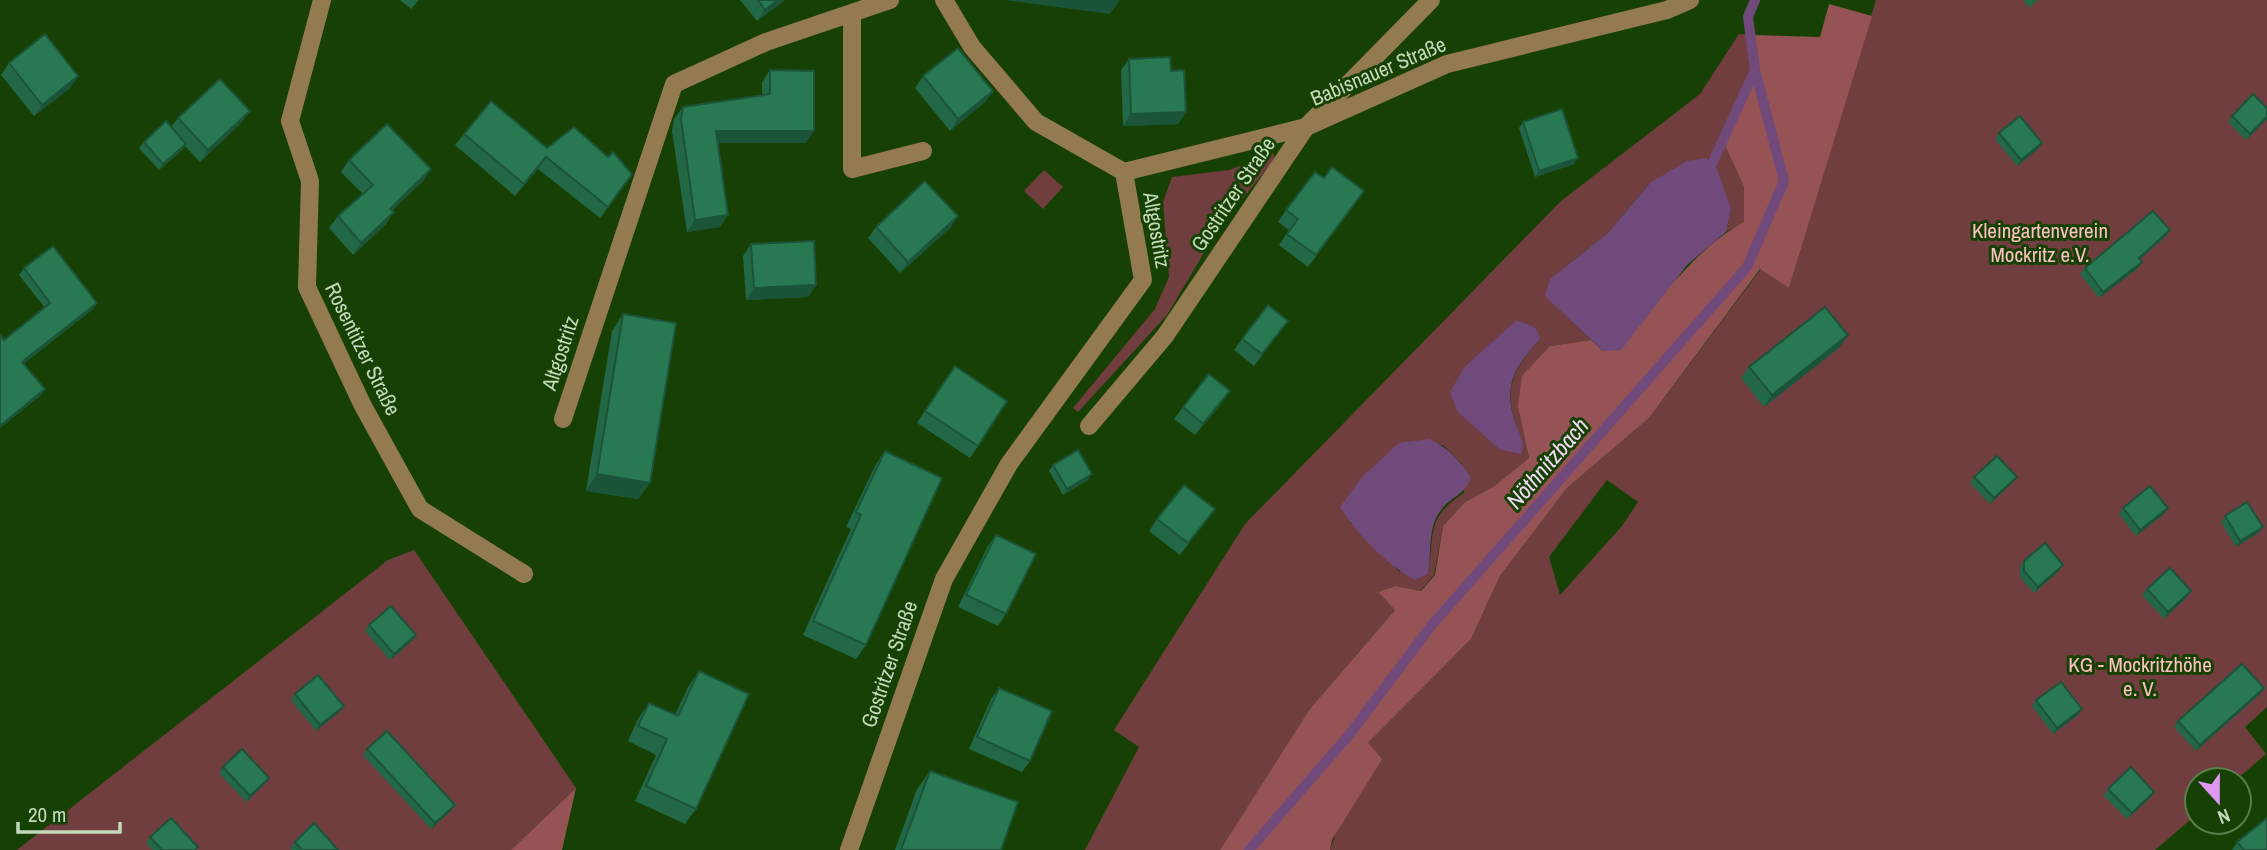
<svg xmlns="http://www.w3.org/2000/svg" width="2267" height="850" viewBox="0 0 2267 850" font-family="'Archivo Narrow',sans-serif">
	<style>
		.green { fill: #713e40; fill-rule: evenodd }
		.forest { fill: #955355 }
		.water { fill: #704a7b }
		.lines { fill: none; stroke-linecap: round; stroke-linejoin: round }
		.stream { stroke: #704a7b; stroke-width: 10 }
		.minor { stroke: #947a50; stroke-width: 18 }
		.wall { fill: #226746 }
		.shaded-wall { fill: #1c5439 }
		.building { fill: #287851; stroke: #1c5439; stroke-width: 2 }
		.labels { text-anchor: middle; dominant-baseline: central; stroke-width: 6; stroke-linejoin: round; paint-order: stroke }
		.street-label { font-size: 21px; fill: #c2daba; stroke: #174104 }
		.park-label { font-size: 21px; fill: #fec1c1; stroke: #174104 }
		.water-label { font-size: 23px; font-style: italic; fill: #f2dbf9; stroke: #174104 }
	</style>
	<rect width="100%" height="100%" fill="#174104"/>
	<g class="green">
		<path d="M 1876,0 L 2267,0 L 2267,707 L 2245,727 L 2266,754 L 2236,780 L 2197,780 L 2197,814 L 2155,850 L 1330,850 L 1368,743 L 1471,639 L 1500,576 L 1567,488 L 1649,418 L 1761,269 L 1789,288 ZM 1607,480 L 1638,502 L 1622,526 L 1560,595 L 1549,557 Z"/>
		<path d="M 1739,34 L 1753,35 L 1750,68 L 1742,99 L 1724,143 L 1744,187 L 1744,222 L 1726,232 L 1731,209 L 1650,183 L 1608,233 L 1550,279 L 1546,296 L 1591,340 L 1550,346 L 1518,407 L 1529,458 L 1493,487 L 1465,502 L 1443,526 L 1434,575 L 1420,591 L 1395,586 L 1378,592 L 1395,610 L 1309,710 L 1220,850 L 1085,850 L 1139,747 L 1114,730 L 1245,524 L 1561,201 L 1700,94 ZM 1516,322 L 1540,339 C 1510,372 1503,391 1519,433 L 1476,426 L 1457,411 L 1466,365 ZM 1429,440 L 1444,446 L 1462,464 L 1464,493 C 1425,518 1435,534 1428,574 L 1399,571 L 1350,522 Z"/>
		<polygon points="1273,153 1275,159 1220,226 1167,315 1078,412 1073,408 1155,309 1169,277 1163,202 1172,177 1229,170"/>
		<polygon points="1044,170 1063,187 1043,209 1024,191"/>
		<polygon points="414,550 576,788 511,850 17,850 388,560"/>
	</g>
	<g class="forest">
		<path d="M 1829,4 L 1872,16 L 1789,288 L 1760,269 L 1649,418 L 1567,488 L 1500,576 L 1471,639 L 1368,743 L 1382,759 L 1332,840 L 1330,850 L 1220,850 L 1309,710 L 1395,610 L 1378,592 L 1395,586 L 1421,591 L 1435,575 L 1443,526 L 1465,502 L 1493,487 L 1529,458 L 1518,407 L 1522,376 L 1550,346 L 1591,340 L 1603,351 C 1624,331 1646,312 1666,290 C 1691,264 1712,239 1744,222 L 1744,187 L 1724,143 L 1742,99 L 1750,68 L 1753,35 L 1820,37 Z"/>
		<polygon points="576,788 562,850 511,850"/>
	</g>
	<g class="water">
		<polygon points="1706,158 1717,169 1731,209 1726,232 1687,265 1621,350 1603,351 1545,296 1550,279 1608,233 1650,183 1687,161"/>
		<path d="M 1516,321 C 1527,324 1538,325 1540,339 C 1513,368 1502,388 1517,427 C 1520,436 1525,445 1521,454 L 1499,449 L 1457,411 L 1450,392 L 1466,365 Z"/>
		<path d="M 1429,439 C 1449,448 1460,461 1471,478 C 1461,499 1452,495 1441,510 C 1427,528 1432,553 1428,574 L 1415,580 C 1386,564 1358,535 1340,507 L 1363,476 L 1399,443 Z"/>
	</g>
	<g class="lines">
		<g class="stream">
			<polyline points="1712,164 1755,70 1748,17 1755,0"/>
			<polyline points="1249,850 1349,735 1431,626 1747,267 1784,181 1755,70"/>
		</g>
		<g class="minor">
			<polyline points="322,0 290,121 310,181 307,287 363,406 420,509 524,574"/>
			<polyline points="852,15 852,169 923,151"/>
			<polyline points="1124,172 1306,127 1447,64 1667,10 1690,0"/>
			<polyline points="563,419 674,84 766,42 890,0"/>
			<polyline points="1089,426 1165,336 1306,127 1431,0"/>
			<polyline points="849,850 944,579 1009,464 1143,280 1124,172 1036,122 972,47 944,0"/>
		</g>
	</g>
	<g class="wall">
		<polygon points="400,0 419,0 411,9"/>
		<polygon points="740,0 785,0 757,21"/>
		<polygon points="2024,0 2038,0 2029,8"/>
		<polygon points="1129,59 1171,71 1186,112 1178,124 1123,126 1121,70"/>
		<polygon points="9,63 78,76 70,88 34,116 1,75"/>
		<polygon points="770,70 806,143 718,143 720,227 687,232 672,131 674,119 683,107 762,95 762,82"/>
		<polygon points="923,76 993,91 985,102 950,131 915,88"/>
		<polygon points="2267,108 2267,119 2246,140 2228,122 2232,116"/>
		<polygon points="178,118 241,123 200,162 185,146 182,150 159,170 139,148 144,142 171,127"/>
		<polygon points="1523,122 1578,158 1574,164 1535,177 1519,128"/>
		<polygon points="1999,133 2042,143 2038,149 2017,166 1995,139"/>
		<polygon points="464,134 608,157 632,174 600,218 538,169 515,196 455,145"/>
		<polygon points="349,160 431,169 423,181 392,210 386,224 353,255 329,228 338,216 363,194 341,172"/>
		<polygon points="1356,203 1308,267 1279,245 1289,230 1278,222 1286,210"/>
		<polygon points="958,216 950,228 900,273 868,238 876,227"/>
		<polygon points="2170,230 2166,236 2140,259 2142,262 2138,268 2099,298 2080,274 2085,268"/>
		<polygon points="751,244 816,285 808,297 746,300 743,256"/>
		<polygon points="24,268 93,309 23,364 45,389 40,396 0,428 0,335 4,340 45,308 19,275"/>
		<polygon points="623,314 650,483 638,499 586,491 612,331"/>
		<polygon points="1280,332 1254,366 1234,350 1242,339"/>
		<polygon points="1840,347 1764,407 1741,378 1749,367"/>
		<polygon points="946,378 978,446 970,458 917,423"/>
		<polygon points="1230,391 1195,435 1174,419 1183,407"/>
		<polygon points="885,451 866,645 856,659 803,635 851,529 846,527 875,466"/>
		<polygon points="1053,465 1088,480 1063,495 1049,471"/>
		<polygon points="1974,477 2012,483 1990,504 1970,483"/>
		<polygon points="2123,508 2164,514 2136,536 2119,514"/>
		<polygon points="1215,509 1180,555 1149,531 1157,519"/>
		<polygon points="2225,516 2258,533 2236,547 2221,522"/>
		<polygon points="996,535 1006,614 998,626 958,607 988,546"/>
		<polygon points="2024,561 2059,571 2034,593 2020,577 2020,567"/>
		<polygon points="2147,589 2187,597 2164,619 2142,595"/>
		<polygon points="369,625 412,641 390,660 365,631"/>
		<polygon points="699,671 696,809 685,824 635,801 656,755 628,741 638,719 649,703 675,715 688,687"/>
		<polygon points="999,688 1030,761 1022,772 969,749 991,699"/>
		<polygon points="2264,688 2260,694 2196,751 2174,727 2178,721"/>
		<polygon points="295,694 339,712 316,731 291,700"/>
		<polygon points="2036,700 2078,715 2053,734 2032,706"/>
		<polygon points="367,749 451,811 431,829 363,755"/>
		<polygon points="223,767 265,784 246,802 219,773"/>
		<polygon points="930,771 1001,850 895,850 917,789"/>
		<polygon points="2108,789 2154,792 2150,798 2127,819 2104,796"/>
		<polygon points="150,837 196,850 152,850 146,843"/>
		<polygon points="295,842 338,850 292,850 290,848"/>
		<polygon points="2237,842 2267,850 2232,850"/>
	</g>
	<g class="shaded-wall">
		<polygon points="778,0 785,0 757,21 765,10"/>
		<polygon points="1004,0 1120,0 1110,14"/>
		<polygon points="78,76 70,88 34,116 42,105"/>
		<polygon points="993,91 985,102 950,131 958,119"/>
		<polygon points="250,111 241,123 200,162 208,150"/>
		<polygon points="1186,112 1178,124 1123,126 1131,114"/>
		<polygon points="2267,117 2267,119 2246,140 2250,134"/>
		<polygon points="716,131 814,131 806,143 708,143"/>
		<polygon points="2042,143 2038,149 2017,166 2021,160"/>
		<polygon points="186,144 182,150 159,170 163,164"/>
		<polygon points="546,157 538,169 515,196 524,184"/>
		<polygon points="1578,158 1574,164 1535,177 1539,171"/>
		<polygon points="431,169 423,181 382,220 390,209"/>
		<polygon points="394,212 386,224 353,255 361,243"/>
		<polygon points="728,215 720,227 687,232 695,220"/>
		<polygon points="958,216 950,228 900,273 908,262"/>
		<polygon points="2170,230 2166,236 2135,264 2139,258"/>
		<polygon points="2142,262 2138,268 2099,298 2103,292"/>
		<polygon points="816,285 808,297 746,300 754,288"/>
		<polygon points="97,303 93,309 17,368 22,362"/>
		<polygon points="1848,335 1840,347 1764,407 1772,395"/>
		<polygon points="45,389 40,396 0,428 0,426"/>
		<polygon points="1230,391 1222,403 1195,435 1203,424"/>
		<polygon points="597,474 650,483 638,499 586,491"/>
		<polygon points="1092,474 1088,480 1063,495 1067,489"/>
		<polygon points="2017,477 2012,483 1990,504 1994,498"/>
		<polygon points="2168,508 2164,514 2136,536 2140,530"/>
		<polygon points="2263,527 2258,533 2236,547 2240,541"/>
		<polygon points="2063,565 2059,571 2034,593 2038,587"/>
		<polygon points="2191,591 2187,597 2164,619 2168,612"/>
		<polygon points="416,635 412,641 390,660 394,654"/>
		<polygon points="2264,688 2260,694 2196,751 2200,745"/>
		<polygon points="344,706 339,712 316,731 320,725"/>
		<polygon points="2082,709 2078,715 2053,734 2057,728"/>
		<polygon points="269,778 265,784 246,802 250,796"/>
		<polygon points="2154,792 2150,798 2127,819 2132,813"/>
		<polygon points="455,805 451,811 431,829 435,823"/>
	</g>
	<g class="building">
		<polygon points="758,0 778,0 765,10"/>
		<polygon points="45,34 78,76 42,105 9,63"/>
		<polygon points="958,48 993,91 958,119 923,76"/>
		<polygon points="1170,57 1171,71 1184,70 1186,112 1131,114 1129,59"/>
		<polygon points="770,70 814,71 814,131 716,131 728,215 695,220 681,119 683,107 770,94"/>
		<polygon points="220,79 250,111 208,150 178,118"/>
		<polygon points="2253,94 2267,108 2267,117 2250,134 2232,116"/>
		<polygon points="491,101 547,148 574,127 608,157 613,152 632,174 608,207 546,157 524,184 464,134"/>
		<polygon points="1562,109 1578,158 1539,171 1523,122"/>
		<polygon points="2020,116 2042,143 2021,160 1999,133"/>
		<polygon points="166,121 186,144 163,164 144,142"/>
		<polygon points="387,124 431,169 390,209 394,212 361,243 338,216 373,185 349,160"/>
		<polygon points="1332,167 1364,191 1316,255 1287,234 1298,219 1286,210 1315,172 1324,178"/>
		<polygon points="925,181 958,216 908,262 876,227"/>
		<polygon points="2153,211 2170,230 2139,258 2142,262 2103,292 2085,268"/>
		<polygon points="814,241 816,285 754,288 751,244"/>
		<polygon points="53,246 97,303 22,362 45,389 0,426 0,335 4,340 50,303 24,268"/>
		<polygon points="1268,305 1288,321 1262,354 1242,339"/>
		<polygon points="1825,307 1848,335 1772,395 1749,367"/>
		<polygon points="623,314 676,323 650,483 597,474"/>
		<polygon points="955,366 1007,401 978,446 925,411"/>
		<polygon points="1209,374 1230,391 1203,424 1183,407"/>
		<polygon points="1078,450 1092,474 1067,489 1053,465"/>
		<polygon points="885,451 942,478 866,645 813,621 861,515 856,512"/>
		<polygon points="1997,456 2017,477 1994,498 1974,477"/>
		<polygon points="1184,485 1215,509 1188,543 1157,519"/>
		<polygon points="2150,486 2168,508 2140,530 2123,508"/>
		<polygon points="2247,502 2263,527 2240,541 2225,516"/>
		<polygon points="996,535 1036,554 1006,614 966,595"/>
		<polygon points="2045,543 2063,565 2038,587 2024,571 2024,561"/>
		<polygon points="2170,568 2191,591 2168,612 2147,589"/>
		<polygon points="391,606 416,635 394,654 369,625"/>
		<polygon points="2242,664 2264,688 2200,745 2178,721"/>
		<polygon points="699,671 749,694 696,809 646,786 667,739 638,726 649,703 678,716"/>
		<polygon points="318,675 344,706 320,725 295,694"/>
		<polygon points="2061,682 2082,709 2057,728 2036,700"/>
		<polygon points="999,688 1052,711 1030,761 977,737"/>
		<polygon points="387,731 455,805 435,823 367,749"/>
		<polygon points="242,749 269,778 250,796 223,767"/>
		<polygon points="2131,767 2154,792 2132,813 2108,789"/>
		<polygon points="930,771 1018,802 1001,850 901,850"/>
		<polygon points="171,818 198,847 195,850 162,850 150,837"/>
		<polygon points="2267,818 2267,850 2244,850 2237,842"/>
		<polygon points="314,823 338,850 302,850 295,842"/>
	</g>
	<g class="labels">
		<g class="street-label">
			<text transform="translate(1378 71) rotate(-23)">Babisnauer Straße</text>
			<text transform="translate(1233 194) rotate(-56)">Gostritzer Straße</text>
			<text transform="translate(1157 230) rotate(80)">Altgostritz</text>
			<text transform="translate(363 349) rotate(64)">Rosentitzer Straße</text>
			<text transform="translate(560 353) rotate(-72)">Altgostritz</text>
			<text transform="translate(889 664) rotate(-71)">Gostritzer Straße</text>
		</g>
		<g class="park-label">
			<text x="2040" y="230">Kleingartenverein<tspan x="2040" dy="24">Mockritz e.V.</tspan></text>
			<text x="2140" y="664">KG - Mockritzhöhe<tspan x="2140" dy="24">e. V.</tspan></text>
		</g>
		<g class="water-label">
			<text transform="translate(1547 463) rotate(-49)">Nöthnitzbach</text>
		</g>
	</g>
	<g transform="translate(2218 801) rotate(159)"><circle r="33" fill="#174104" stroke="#5b7e4d" stroke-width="2"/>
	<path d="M0-5L12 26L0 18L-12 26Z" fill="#de98f2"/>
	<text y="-10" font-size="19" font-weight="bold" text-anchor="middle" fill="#c2daba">N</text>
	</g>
	<path d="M18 822v10h102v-10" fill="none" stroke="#c2daba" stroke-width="3.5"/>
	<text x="28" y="822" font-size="21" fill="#c2daba" stroke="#174104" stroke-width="5" paint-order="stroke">20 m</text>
</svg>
